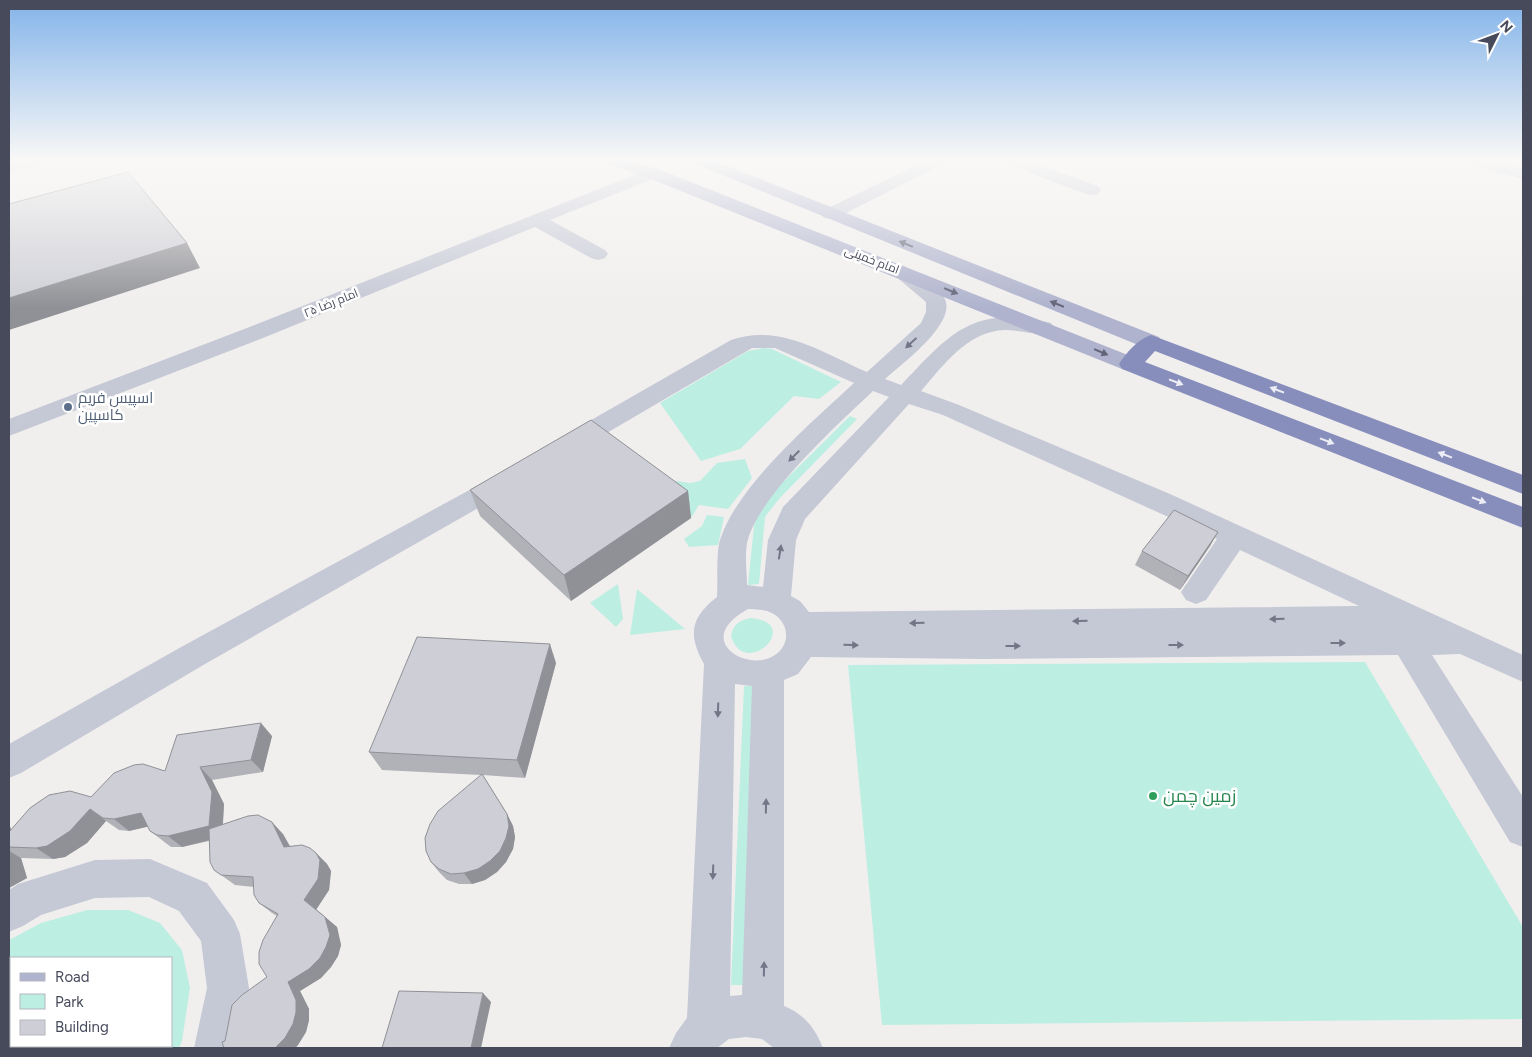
<svg xmlns="http://www.w3.org/2000/svg" width="1532" height="1057" viewBox="0 0 1532 1057" font-family="Figtree,Cairo,sans-serif">
	<style>
		.green { fill: #bdeee2; fill-rule: evenodd }
		.lines { fill: none; stroke-linecap: round; stroke-linejoin: round }
		.minor { fill: #c5c8d5; fill-rule: evenodd }
		.major { fill: #afb3cd; fill-rule: evenodd }
		.highway { fill: #878ebc; fill-rule: evenodd }
		.wall { fill: #b1b2b8 }
		.shaded-wall { fill: #909196 }
		.building { fill: #cecfd6; stroke: #909196 }
		.oneway { fill: #616478 }
		.oneway2 { fill: #737686 }
		.oneway3 { fill: #edeef5 }
		.service-dot { fill: #5c6f8a; stroke: #fff; stroke-width: 2 }
		.leisure-dot { fill: #2e9e5b; stroke: #fff; stroke-width: 2 }
		.labels { text-anchor: middle; dominant-baseline: central; stroke-width: 5; stroke-linejoin: round; paint-order: stroke }
		.far-street-label { font-size: 12px; fill: #474a5b; stroke: #fff }
		.service-label { font-size: 15px; fill: #4e5e75; stroke: #fff; text-anchor: start }
		.near-leisure-label { font-size: 18px; fill: #27864d; stroke: #fff; text-anchor: start }
	</style>
	<rect width="100%" height="100%" fill="#f1efee"/>
	<g class="green">
		<polygon points="764,348 772,349 841,382 819,399 794,396 740,449 701,461 660,403 748,351"/>
		<polygon points="850,416 857,419 779,499 765,517 759,584 748,585 755,516 770,495"/>
		<polygon points="745,459 752,478 728,509 699,505 691,518 670,480 690,483 700,481 717,463"/>
		<polygon points="707,515 724,517 718,545 689,547 684,539 702,526"/>
		<polygon points="618,584 623,619 616,627 590,603"/>
		<polygon points="637,589 685,629 630,635"/>
		<path d="M 751,618 C 805,623 744,681 731,636 C 733,624 740,620 751,618 Z"/>
		<polygon points="1365,662 1523,927 1523,1019 882,1025 848,665"/>
		<polygon points="744,686 758,686 749,985 731,985"/>
		<path d="M 87,910 L 128,910 L 160,923 L 182,950 L 190,988 L 182,1041 L 179,1048 L 9,1048 L 9,940 L 41,923 ZM 11,958 L 171,958 L 171,1046 L 11,1046 Z"/>
	</g>
	<g class="lines">
		<g class="minor">
			<polygon points="19,160 46,160 44,163 9,172 9,162"/>
			<polygon points="927,160 947,160 945,163 836,218 830,219 824,218 821,214 824,210"/>
			<polygon points="1002,160 1024,160 1098,186 1101,190 1098,194 1092,195 1086,194 1004,163"/>
			<polygon points="1462,160 1487,160 1523,169 1523,179 1464,163"/>
			<polygon points="652,168 658,169 660,173 658,177 550,220 605,250 608,254 605,258 598,260 591,258 535,227 263,338 9,436 9,419 247,328"/>
			<path d="M 898,264 C 909,267 918,275 928,282 C 934,287 944,294 946,302 C 952,327 902,364 885,379 L 901,385 C 950,333 973,304 1051,323 L 1054,328 L 1051,333 C 1036,336 1020,330 1005,330 C 967,331 943,366 921,391 L 959,405 L 1170,494 L 1523,655 L 1523,682 L 1460,654 L 1432,655 L 1523,797 L 1523,847 L 1510,842 L 1398,655 L 981,659 L 811,657 L 798,674 L 784,680 L 784,1006 C 804,1014 815,1028 823,1048 L 774,1048 L 762,1039 L 746,1037 L 729,1039 L 717,1048 L 669,1048 L 676,1033 L 687,1018 L 704,664 C 688,635 690,618 717,597 C 718,582 716,552 720,540 C 737,486 812,422 854,383 L 775,348 L 752,348 L 576,451 L 567,453 L 558,451 L 555,445 L 558,439 L 731,340 C 780,323 823,353 867,372 L 921,323 L 926,312 L 926,302 L 888,270 L 891,266 ZM 873,391 L 889,397 L 783,507 L 768,540 L 763,587 L 747,585 C 747,572 744,553 748,539 C 762,493 837,425 873,391 ZM 909,404 L 943,415 L 1217,539 L 1181,592 L 1186,600 L 1196,604 L 1206,600 L 1240,550 L 1359,606 L 809,612 L 800,601 L 791,596 L 796,540 L 805,519 ZM 748,609 C 754,610 761,609 767,611 C 787,617 794,642 775,655 C 748,674 691,640 748,609 ZM 735,684 L 752,686 L 742,995 L 730,996 Z"/>
			<polygon points="506,472 515,475 519,481 515,487 205,664 21,773 9,778 9,744 183,646 497,475"/>
			<polygon points="150,859 207,883 234,920 240,934 249,988 238,1048 194,1048 207,988 201,941 179,911 149,897 95,898 41,915 23,926 9,932 9,890 18,884 95,860"/>
		</g>
		<g class="major">
			<polygon points="603,160 626,160 658,169 1138,359 1141,364 1138,369 1130,371 1122,369 646,177 605,163"/>
			<polygon points="691,160 712,160 1159,337 1162,342 1159,347 1151,349 1143,347 693,163"/>
		</g>
		<path class="highway" d="M 1151,335 L 1523,475 L 1523,494 L 1155,351 L 1145,362 L 1523,507 L 1523,528 L 1122,369 L 1119,364 C 1126,353 1138,339 1151,335 Z"/>
	</g>
	<g class="wall">
		<polygon points="470,490 688,491 691,518 571,601 480,516"/>
		<polygon points="1218,532 1210,546 1180,590 1135,565 1142,551"/>
		<polygon points="556,663 525,778 483,775 507,814 513,826 515,837 513,849 506,862 497,872 485,880 472,884 459,884 447,880 439,872 431,862 481,775 382,770 369,752"/>
		<polygon points="272,736 263,772 212,780 224,804 223,824 283,834 290,846 316,853 327,864 331,871 329,890 316,909 337,927 341,945 338,956 331,967 321,978 300,991 309,1009 309,1020 306,1032 298,1045 295,1048 224,1048 225,1041 267,977 277,916 272,913 259,903 254,887 235,885 214,870 209,841 182,847 171,847 150,831 148,826 129,831 119,830 106,821 87,843 65,857 53,859 21,858 27,878 9,888 9,823 11,830 91,797 165,771"/>
	</g>
	<g class="shaded-wall">
		<polygon points="187,243 200,268 9,330 9,298"/>
		<polygon points="688,491 691,518 571,601 564,575"/>
		<polygon points="1218,532 1210,546 1180,590 1188,576"/>
		<polygon points="550,644 556,663 525,778 517,760"/>
		<polygon points="261,723 272,736 263,772 251,760"/>
		<polygon points="200,767 212,780 224,804 222,837 182,847 168,836"/>
		<polygon points="90,809 106,821 87,843 65,857 53,859 36,848"/>
		<polygon points="141,813 155,825 129,831 114,819"/>
		<polygon points="507,814 513,826 515,837 513,849 506,862 497,872 485,880 472,884 464,873"/>
		<polygon points="272,822 283,834 296,858 284,847"/>
		<polygon points="9,823 17,848 9,847"/>
		<polygon points="9,851 21,858 27,878 9,888"/>
		<polygon points="316,853 327,864 331,871 329,890 316,910 304,900"/>
		<polygon points="325,917 337,927 341,945 338,956 331,967 321,978 300,991 309,1009 309,1020 306,1032 298,1045 295,1048 275,1048 288,982"/>
		<polygon points="483,993 491,1002 481,1048 471,1048"/>
	</g>
	<g class="building">
		<polygon points="128,172 187,243 9,298 9,204"/>
		<polygon points="591,420 688,491 564,575 470,490"/>
		<polygon points="1174,510 1218,532 1188,576 1142,551"/>
		<polygon points="417,637 550,644 517,760 369,752"/>
		<polygon points="261,723 251,760 200,767 212,792 209,826 168,836 157,835 150,831 141,813 114,819 103,818 90,809 70,831 47,846 36,848 9,847 9,832 30,808 49,795 70,791 91,797 114,773 134,765 143,764 165,771 177,735"/>
		<polygon points="482,774 507,814 509,826 506,838 500,851 490,861 478,869 464,873 451,874 439,869 431,862 426,851 425,838 430,824 438,811"/>
		<polygon points="258,815 272,822 284,847 302,845 310,848 316,853 320,860 318,879 304,900 325,917 330,935 326,947 320,958 309,969 288,982 296,1000 296,1012 293,1024 285,1038 275,1048 224,1048 222,1042 225,1041 232,1005 242,995 267,977 259,964 259,952 263,940 278,914 259,903 254,895 253,877 221,875 214,870 210,862 209,829 248,816"/>
		<polygon points="399,991 483,993 471,1048 382,1048"/>
	</g>
	<defs><path id="oneway-solid" d="M-6-.8H1V-3.2L6.5 0L1 3.2V.8H-6Z" transform="scale(1.25)"/></defs>
	<g class="oneway">
		<use href="#oneway-solid" transform="translate(906 244) rotate(-158)"/>
		<use href="#oneway-solid" transform="translate(951 291) rotate(22)"/>
		<use href="#oneway-solid" transform="translate(1057 304) rotate(-158)"/>
		<use href="#oneway-solid" transform="translate(1101 352) rotate(23)"/>
	</g>
	<g class="oneway2">
		<use href="#oneway-solid" transform="translate(911 343) rotate(137)"/>
		<use href="#oneway-solid" transform="translate(794 456) rotate(135)"/>
		<use href="#oneway-solid" transform="translate(780 552) rotate(-81)"/>
		<use href="#oneway-solid" transform="translate(1277 619) rotate(179)"/>
		<use href="#oneway-solid" transform="translate(1080 621) rotate(179)"/>
		<use href="#oneway-solid" transform="translate(917 623) rotate(179)"/>
		<use href="#oneway-solid" transform="translate(1338 643)"/>
		<use href="#oneway-solid" transform="translate(851 645) rotate(1)"/>
		<use href="#oneway-solid" transform="translate(1176 645)"/>
		<use href="#oneway-solid" transform="translate(1013 646)"/>
		<use href="#oneway-solid" transform="translate(718 710) rotate(92)"/>
		<use href="#oneway-solid" transform="translate(766 806) rotate(-89)"/>
		<use href="#oneway-solid" transform="translate(713 872) rotate(92)"/>
		<use href="#oneway-solid" transform="translate(764 969) rotate(-89)"/>
	</g>
	<g class="oneway3">
		<use href="#oneway-solid" transform="translate(1176 382) rotate(21)"/>
		<use href="#oneway-solid" transform="translate(1277 390) rotate(-159)"/>
		<use href="#oneway-solid" transform="translate(1327 441) rotate(21)"/>
		<use href="#oneway-solid" transform="translate(1445 455) rotate(-159)"/>
		<use href="#oneway-solid" transform="translate(1479 500) rotate(21)"/>
	</g>
	<linearGradient id="sky" x2="0" y2="1"><stop stop-color="#83b4e9"/><stop offset="0.52" stop-color="#f9f8f7"/><stop offset="1" stop-color="#f9f8f7" stop-opacity="0"/></linearGradient>
	<rect width="1532" height="308" fill="url(#sky)"/>
	<circle class="service-dot" cx="68" cy="407" r="5"/>
	<circle class="leisure-dot" cx="1153" cy="796" r="5"/>
	<g class="labels">
		<g class="far-street-label">
			<text transform="translate(872 260) rotate(21)">امام خمینی</text>
			<text transform="translate(331 303) rotate(-22)">امام رضا ۲۵</text>
		</g>
		<g class="service-label">
			<text x="78" y="398">اسپیس فریم<tspan x="78" dy="17">کاسپین</tspan></text>
		</g>
		<g class="near-leisure-label">
			<text x="1163" y="796">زمین چمن</text>
		</g>
	</g>
	<rect width="1532" height="1057" fill="none" stroke="#474a5b" stroke-width="20"/>
	<rect x="10" y="957" width="162" height="90" fill="#ffffff" stroke="#b5b7bd"/>
	<rect x="20" y="973" width="25" height="8" fill="#afb3cd" stroke="#b5b7bd"/>
	<text x="55" y="982" font-size="15" fill="#474a5b">Road</text>
	<rect x="20" y="994" width="25" height="15" fill="#bdeee2" stroke="#b5b7bd"/>
	<text x="55" y="1007" font-size="15" fill="#474a5b">Park</text>
	<rect x="20" y="1020" width="25" height="15" fill="#cecfd6" stroke="#b5b7bd"/>
	<text x="55" y="1032" font-size="15" fill="#474a5b">Building</text>
	<g transform="translate(1497 35) rotate(48)" stroke="#ffffff" stroke-width="4" paint-order="stroke">
	<path d="M0-4L9 19L0 12L-9 19Z" fill="#474a5b"/>
	<text y="-8" font-size="14" font-weight="bold" text-anchor="middle" fill="#474a5b">N</text>
	</g>
</svg>
